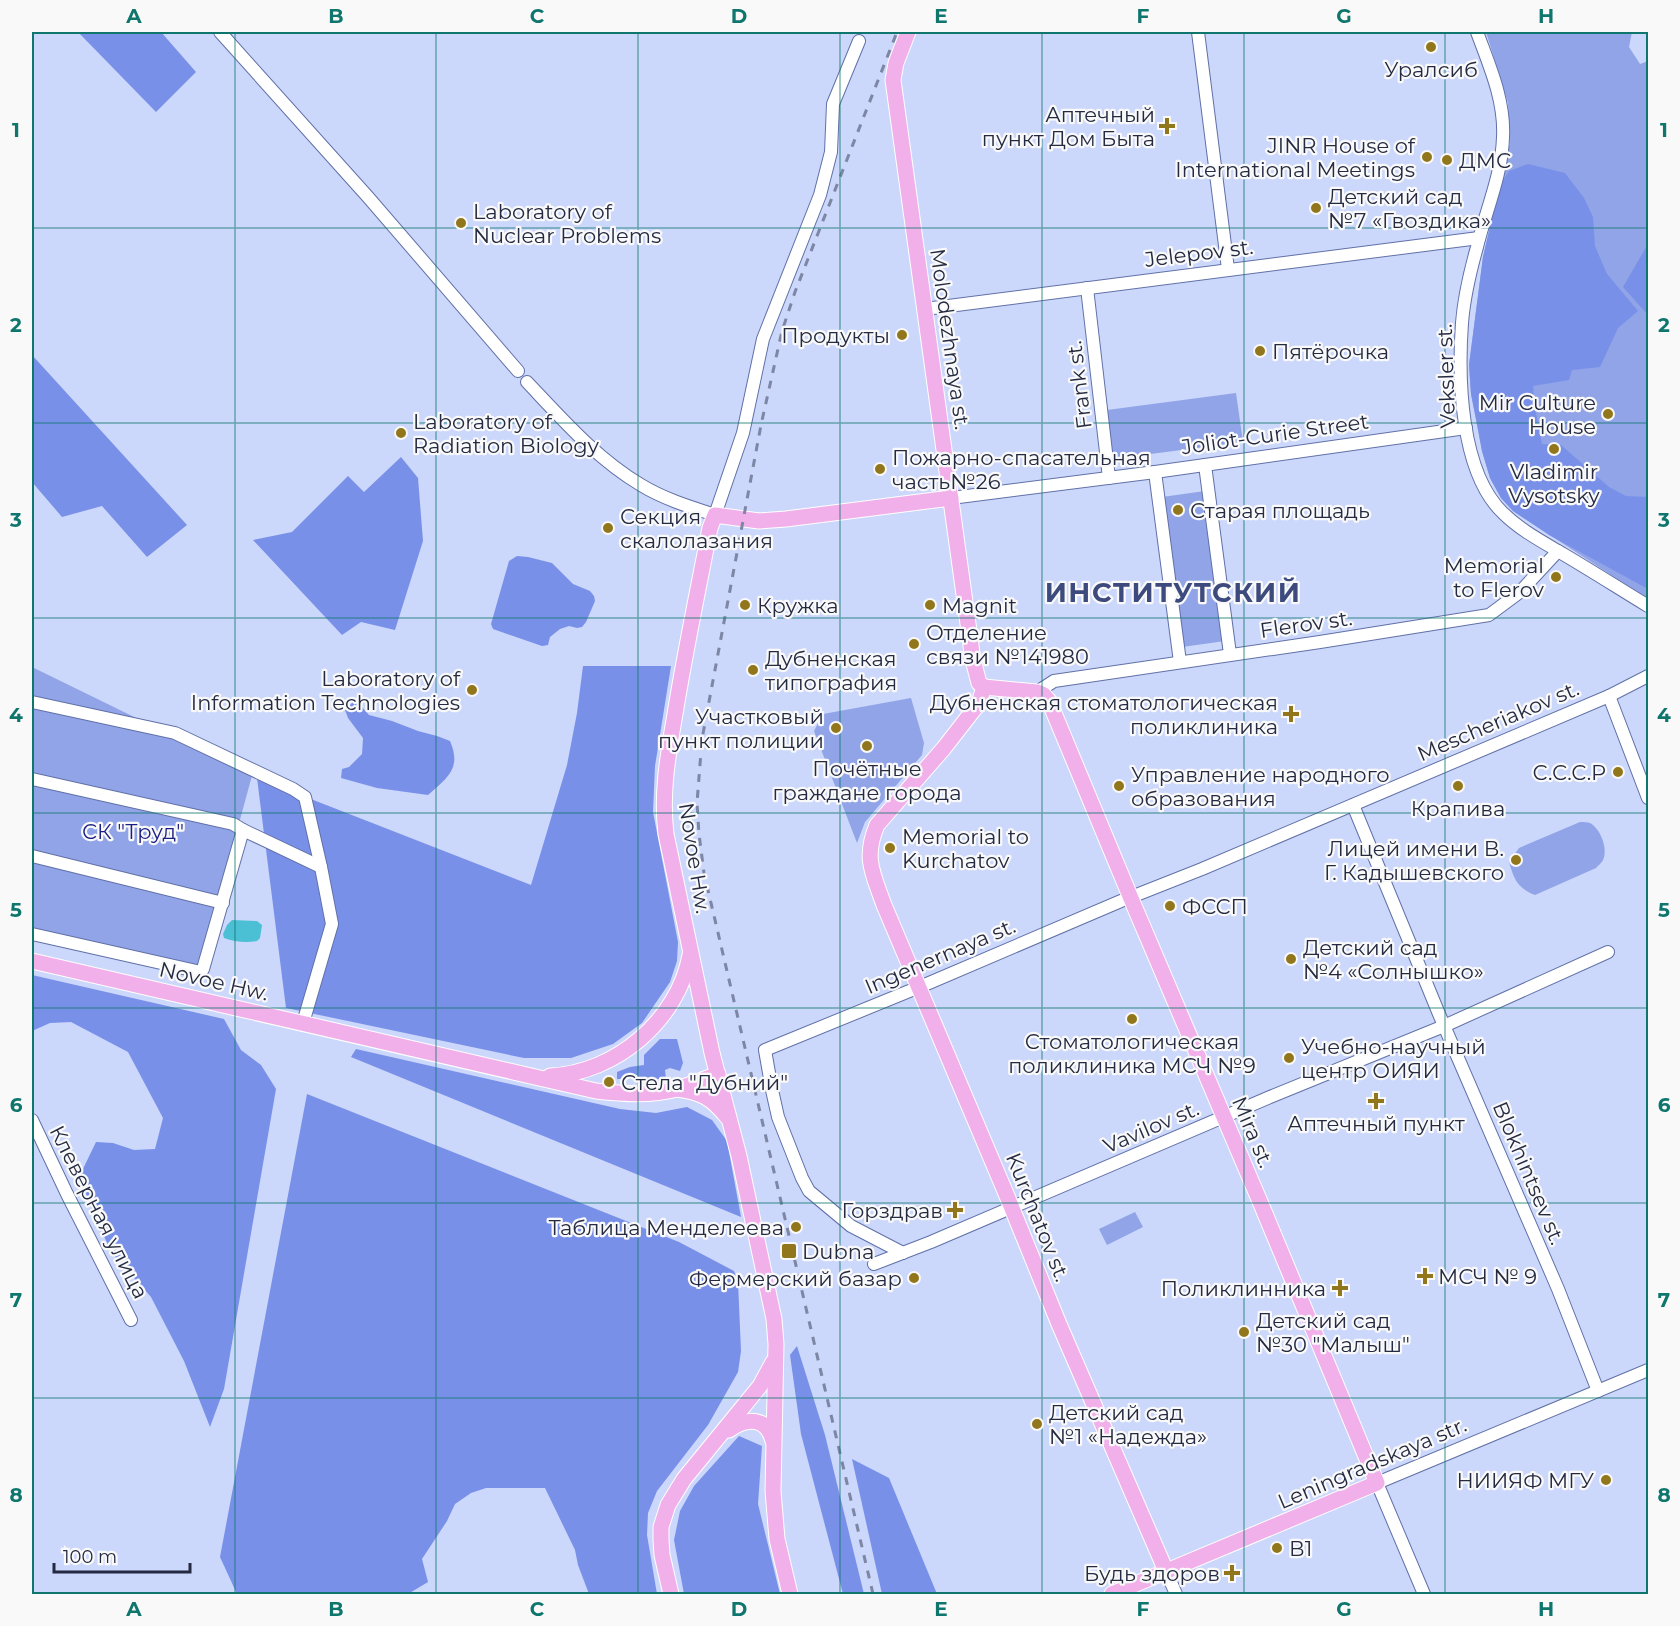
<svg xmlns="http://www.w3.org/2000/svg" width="1680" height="1626" viewBox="0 0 1680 1626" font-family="Montserrat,sans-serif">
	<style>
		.green { fill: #90a4e7 }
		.forest { fill: #7990e9 }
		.water { fill: #4bc0d5 }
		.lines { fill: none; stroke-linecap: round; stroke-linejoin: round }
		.minor-casing { stroke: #6171a7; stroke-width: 14 }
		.major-casing { stroke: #fff; stroke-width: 17 }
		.minor { stroke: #fff; stroke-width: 12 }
		.major { stroke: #f2b0eb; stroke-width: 15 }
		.rail { stroke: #7d86a4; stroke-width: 3; stroke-dasharray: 8 8; stroke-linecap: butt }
		.grid { fill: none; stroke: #0f766e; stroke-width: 1.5; stroke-opacity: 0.55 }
		.poi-dot { fill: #91761c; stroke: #f9f9f9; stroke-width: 2 }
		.labels { text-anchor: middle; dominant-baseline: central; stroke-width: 4.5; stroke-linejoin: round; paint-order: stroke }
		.poi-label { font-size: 21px; fill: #242a41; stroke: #f9f9f9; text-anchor: start }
		.street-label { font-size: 21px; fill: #242a41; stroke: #f9f9f9 }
		.park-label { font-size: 21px; fill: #1b1e84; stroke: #f9f9f9 }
		.district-label { font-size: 27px; font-weight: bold; letter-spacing: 1.5px; fill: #3d4a7d; stroke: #f9f9f9 }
		.neatline { fill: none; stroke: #0f766e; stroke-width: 2 }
		.grid-label { font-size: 20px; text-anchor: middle; font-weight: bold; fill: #0f766e }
	</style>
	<rect width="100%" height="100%" fill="#cbd7fb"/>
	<g class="green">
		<polygon points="1486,32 1632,32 1629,47 1640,64 1648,61 1648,599 1513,511 1501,498 1490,478 1482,451 1471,394 1469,365 1483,257 1510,143 1508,103"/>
		<polygon points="1236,393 1243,442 1112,459 1107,410"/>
		<polygon points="1205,491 1225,641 1182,647 1162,497"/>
		<polygon points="32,667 173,736 253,772 197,977 32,938"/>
		<polygon points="911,698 924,743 922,755 865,822 857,843 814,731 823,714"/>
		<path d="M 1580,822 C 1584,822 1587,822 1590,823 C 1601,829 1608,849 1603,860 C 1602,862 1597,867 1596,868 L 1535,895 C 1517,888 1514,879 1509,862 L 1519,848 Z"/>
		<polygon points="1135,1212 1143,1227 1107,1245 1099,1229"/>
	</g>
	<g class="forest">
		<polygon points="78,32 161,32 196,72 156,112"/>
		<polygon points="1528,164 1565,173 1584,198 1593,217 1595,246 1607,274 1638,311 1618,328 1600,367 1572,370 1569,380 1533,386 1535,408 1542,444 1561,445 1609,487 1626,496 1648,497 1648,589 1549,535 1513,511 1501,498 1490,478 1482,451 1477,424 1471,394 1469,365 1483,257 1499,187 1509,171"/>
		<polygon points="1648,244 1648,315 1623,287"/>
		<polygon points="32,355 187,525 147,557 102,506 62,517 32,482"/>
		<polygon points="401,457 418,478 423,541 395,630 361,622 342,635 253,540 292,532 348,476 364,492"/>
		<polygon points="517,556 528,557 552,563 573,584 590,591 594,596 595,601 586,622 582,627 577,628 569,626 560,629 550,637 548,645 542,646 493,629 491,624 509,561"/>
		<polygon points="583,666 671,666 655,766 653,812 678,942 677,961 670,982 642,1023 613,1044 571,1058 524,1058 286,1008 257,778 531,885 567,765 577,713"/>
		<path d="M 353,702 L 361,706 L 369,715 L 392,721 L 418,731 L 437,736 L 450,741 C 462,769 447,778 428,795 L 377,788 L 341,778 L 342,769 L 349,767 L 362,754 L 363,738 L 348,718 L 345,710 Z"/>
		<polygon points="32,975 224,1019 241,1050 261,1065 276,1089 224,1389 210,1427 184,1361 151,1297 111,1252 87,1198 81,1173 96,1142 113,1143 134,1150 155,1149 163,1118 128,1052 71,1022 50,1023 32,1031"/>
		<polygon points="660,1039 677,1039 683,1063 680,1071 670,1068 665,1070 666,1079 617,1079 617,1072 630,1067 644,1065 644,1055"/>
		<polygon points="356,1049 620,1109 656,1113 687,1107 712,1120 727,1141 741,1217 351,1057"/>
		<polygon points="307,1094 679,1242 734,1271 738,1282 741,1351 738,1372 708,1425 657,1491 648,1513 647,1535 657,1594 589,1594 578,1565 575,1550 545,1488 486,1488 471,1493 455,1504 447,1521 422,1559 428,1582 408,1594 237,1594 220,1557"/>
		<polygon points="797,1346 825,1435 864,1594 843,1594 801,1434 790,1355"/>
		<polygon points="739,1436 762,1446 758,1504 780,1594 684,1594 674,1540 680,1511 694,1486"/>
		<polygon points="852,1459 889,1478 937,1594 882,1594"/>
	</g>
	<path class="water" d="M 232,920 L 257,921 L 262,925 L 260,938 L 257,941 C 246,943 235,942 224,938 L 223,934 L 227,925 Z"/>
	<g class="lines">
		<g class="minor-casing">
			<g id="minor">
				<polyline points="220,32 368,197 518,371"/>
				<polyline points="1198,32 1228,269"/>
				<path d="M 1477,32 C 1489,65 1505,100 1503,137 C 1502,175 1486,210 1477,247 C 1470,272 1464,297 1462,323 C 1458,378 1460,472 1503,513 C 1520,530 1543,542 1563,554 C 1592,571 1620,589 1648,606"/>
				<polyline points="1087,288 1109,478"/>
				<polyline points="925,309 1479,238"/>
				<path d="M 527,382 C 562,419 597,459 641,485 C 664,499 690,507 715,515 L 743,433 L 763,339 L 820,195 L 831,152 L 833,104 L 859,41"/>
				<polyline points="1205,465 1230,654"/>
				<polyline points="1155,472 1180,662"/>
				<polyline points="951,498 1155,472 1466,428"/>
				<polyline points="1037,692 1054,681 1320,642 1489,615 1520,592 1558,551"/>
				<polyline points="1609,696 1648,798"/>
				<polyline points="32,702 175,733 293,789 305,797 321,867"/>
				<polyline points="32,779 233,824 243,830"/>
				<polyline points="1353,805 1439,1014 1558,1289 1598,1391"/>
				<polyline points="32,856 223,903"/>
				<polyline points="32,934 201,972 203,969 243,830 321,867 332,924 303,1023"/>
				<polyline points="32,1120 67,1194 131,1320"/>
				<polyline points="903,1253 851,1226 809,1191 802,1178 778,1117 772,1090 765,1050 929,983 1121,901 1202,869 1609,696 1648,676"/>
				<polyline points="874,1264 931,1242 1270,1097 1444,1026 1608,952"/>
				<polyline points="1166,1571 1176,1594"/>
				<polyline points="1424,1594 1377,1483 1648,1370"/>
			</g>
		</g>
		<g class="major-casing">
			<g id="major">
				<polyline points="908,32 896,63 893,80 973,660 979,683 984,687"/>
				<polyline points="984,687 1037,692 1044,695 1049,701 1135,908 1261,1204 1377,1483 1112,1594"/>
				<path d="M 984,687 L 979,703 L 944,748 L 877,825 C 863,858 873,874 884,905 L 1007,1196 L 1059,1324 L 1166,1571"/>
				<path d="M 32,961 L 596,1091 C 623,1094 651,1096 677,1089 C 691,1085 704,1079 718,1074"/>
				<path d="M 550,1076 C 616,1073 678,1020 690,955"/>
				<path d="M 677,1089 C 701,1092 712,1098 727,1117"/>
				<path d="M 729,1430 C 747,1417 767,1417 773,1441"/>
				<polyline points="671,1594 662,1555 661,1539 661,1527 668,1505 684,1479 760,1386 773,1362"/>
				<path d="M 790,1594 L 777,1539 L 773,1491 L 776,1344 L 774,1319 L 739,1156 L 712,1053 L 666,834 C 661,793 668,755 675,714 C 685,652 698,590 710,528 L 715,515 L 759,521 L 786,519 L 951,498"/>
			</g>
		</g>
		<use href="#minor" class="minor"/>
		<use href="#major" class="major"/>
		<polyline class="rail" points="873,1594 704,873 699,834 697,803 702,739 761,425 782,331 795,292 897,32"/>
	</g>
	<path class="grid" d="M 235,32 L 235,1594M 436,32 L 436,1594M 638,32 L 638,1594M 840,32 L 840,1594M 1042,32 L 1042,1594M 1244,32 L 1244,1594M 1445,32 L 1445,1594M 32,228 L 1648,228M 32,423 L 1648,423M 32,618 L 1648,618M 32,813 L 1648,813M 32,1008 L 1648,1008M 32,1203 L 1648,1203M 32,1398 L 1648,1398"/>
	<g class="poi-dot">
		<circle cx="1431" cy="47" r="6"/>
		<path d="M1164 117h6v6h6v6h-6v6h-6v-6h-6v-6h6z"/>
		<circle cx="1427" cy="157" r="6"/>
		<circle cx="1447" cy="160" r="6"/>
		<circle cx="1316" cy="208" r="6"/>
		<circle cx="461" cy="223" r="6"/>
		<circle cx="902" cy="335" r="6"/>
		<circle cx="1260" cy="351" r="6"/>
		<circle cx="1608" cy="414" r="6"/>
		<circle cx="401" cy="433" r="6"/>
		<circle cx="1554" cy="449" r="6"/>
		<circle cx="880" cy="469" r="6"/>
		<circle cx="1178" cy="510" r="6"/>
		<circle cx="608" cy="528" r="6"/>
		<circle cx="1556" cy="577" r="6"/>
		<circle cx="745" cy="605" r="6"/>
		<circle cx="930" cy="605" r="6"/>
		<circle cx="914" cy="644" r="6"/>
		<circle cx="753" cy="670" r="6"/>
		<circle cx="472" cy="690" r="6"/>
		<path d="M1288 705h6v6h6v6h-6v6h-6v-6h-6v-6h6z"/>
		<circle cx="836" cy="728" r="6"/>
		<circle cx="867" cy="746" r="6"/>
		<circle cx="1618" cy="772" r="6"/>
		<circle cx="1119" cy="786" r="6"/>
		<circle cx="1458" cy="786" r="6"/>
		<circle cx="890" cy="848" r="6"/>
		<circle cx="1516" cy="860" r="6"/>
		<circle cx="1170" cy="906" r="6"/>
		<circle cx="1291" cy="959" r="6"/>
		<circle cx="1132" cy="1019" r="6"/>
		<circle cx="1289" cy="1058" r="6"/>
		<circle cx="609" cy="1082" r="6"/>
		<path d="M1373 1092h6v6h6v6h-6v6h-6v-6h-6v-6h6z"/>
		<path d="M952 1201h6v6h6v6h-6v6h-6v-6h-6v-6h6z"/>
		<circle cx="796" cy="1227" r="6"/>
		<rect x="781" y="1243" width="16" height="16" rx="3"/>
		<path d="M1422 1267h6v6h6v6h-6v6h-6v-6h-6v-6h6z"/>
		<circle cx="914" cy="1278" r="6"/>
		<path d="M1337 1279h6v6h6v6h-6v6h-6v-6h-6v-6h6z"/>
		<circle cx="1244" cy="1332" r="6"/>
		<circle cx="1037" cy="1424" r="6"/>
		<circle cx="1606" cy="1480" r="6"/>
		<circle cx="1277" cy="1548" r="6"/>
		<path d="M1229 1564h6v6h6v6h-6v6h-6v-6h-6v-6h6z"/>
	</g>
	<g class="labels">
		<g class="poi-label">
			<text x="1431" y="69" text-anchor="middle">Уралсиб</text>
			<text x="1155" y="114" text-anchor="end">Аптечный<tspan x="1155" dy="24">пункт Дом Быта</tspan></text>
			<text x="1415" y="145" text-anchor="end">JINR House of<tspan x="1415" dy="24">International Meetings</tspan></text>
			<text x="1459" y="160">ДМС</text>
			<text x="1328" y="196">Детский сад<tspan x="1328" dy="24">№7 «Гвоздика»</tspan></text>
			<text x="473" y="211">Laboratory of<tspan x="473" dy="24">Nuclear Problems</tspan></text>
			<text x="890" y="335" text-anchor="end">Продукты</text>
			<text x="1272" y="351">Пятёрочка</text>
			<text x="1596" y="402" text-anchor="end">Mir Culture<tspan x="1596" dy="24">House</tspan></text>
			<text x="413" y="421">Laboratory of<tspan x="413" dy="24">Radiation Biology</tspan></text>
			<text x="892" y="457">Пожарно-спасательная<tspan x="892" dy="24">часть№26</tspan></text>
			<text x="1554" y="471" text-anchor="middle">Vladimir<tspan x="1554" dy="24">Vysotsky</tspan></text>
			<text x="1190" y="510">Старая площадь</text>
			<text x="620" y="516">Секция<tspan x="620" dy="24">скалолазания</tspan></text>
			<text x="1544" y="565" text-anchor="end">Memorial<tspan x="1544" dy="24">to Flerov</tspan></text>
			<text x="757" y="605">Кружка</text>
			<text x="942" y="605">Magnit</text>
			<text x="926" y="632">Отделение<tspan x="926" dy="24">связи №141980</tspan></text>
			<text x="765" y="658">Дубненская<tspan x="765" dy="24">типография</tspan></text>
			<text x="460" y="678" text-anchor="end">Laboratory of<tspan x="460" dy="24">Information Technologies</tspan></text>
			<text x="1278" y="702" text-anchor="end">Дубненская стоматологическая<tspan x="1278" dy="24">поликлиника</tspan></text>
			<text x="824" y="716" text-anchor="end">Участковый<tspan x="824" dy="24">пункт полиции</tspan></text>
			<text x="867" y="768" text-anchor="middle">Почётные<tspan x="867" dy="24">граждане города</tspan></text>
			<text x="1606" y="772" text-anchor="end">С.С.С.Р</text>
			<text x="1131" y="774">Управление народного<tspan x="1131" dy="24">образования</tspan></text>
			<text x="1458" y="808" text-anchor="middle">Крапива</text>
			<text x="902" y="836">Memorial to<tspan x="902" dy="24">Kurchatov</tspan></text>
			<text x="1504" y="848" text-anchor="end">Лицей имени В.<tspan x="1504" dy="24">Г. Кадышевского</tspan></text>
			<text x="1182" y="906">ФССП</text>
			<text x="1303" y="947">Детский сад<tspan x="1303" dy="24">№4 «Солнышко»</tspan></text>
			<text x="1132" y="1041" text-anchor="middle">Стоматологическая<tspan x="1132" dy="24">поликлиника МСЧ №9</tspan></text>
			<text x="1301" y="1046">Учебно-научный<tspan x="1301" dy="24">центр ОИЯИ</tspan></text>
			<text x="621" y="1082">Стела "Дубний"</text>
			<text x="1376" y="1123" text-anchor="middle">Аптечный пункт</text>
			<text x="943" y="1210" text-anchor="end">Горздрав</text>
			<text x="784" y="1227" text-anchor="end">Таблица Менделеева</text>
			<text x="802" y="1251">Dubna</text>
			<text x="1438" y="1276">МСЧ № 9</text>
			<text x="902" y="1278" text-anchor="end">Фермерский базар</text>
			<text x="1326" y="1288" text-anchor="end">Поликлинника</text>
			<text x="1256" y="1320">Детский сад<tspan x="1256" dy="24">№30 "Малыш"</tspan></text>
			<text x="1049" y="1412">Детский сад<tspan x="1049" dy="24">№1 «Надежда»</tspan></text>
			<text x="1594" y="1480" text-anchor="end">НИИЯФ МГУ</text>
			<text x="1289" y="1548">В1</text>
			<text x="1220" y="1573" text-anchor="end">Будь здоров</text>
		</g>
		<g class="street-label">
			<text transform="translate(1199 253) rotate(-7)">Jelepov st.</text>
			<text transform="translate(950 339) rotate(82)">Molodezhnaya st.</text>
			<text transform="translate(1446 376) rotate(-92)">Veksler st.</text>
			<text transform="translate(1079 385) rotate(-97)">Frank st.</text>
			<text transform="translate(1275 434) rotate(-8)">Joliot-Curie Street</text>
			<text transform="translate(1306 624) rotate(-8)">Flerov st.</text>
			<text transform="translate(1498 721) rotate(-23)">Mescheriakov st.</text>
			<text transform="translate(695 858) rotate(81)">Novoe Hw.</text>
			<text transform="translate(940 956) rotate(-23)">Ingenernaya st.</text>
			<text transform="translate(214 981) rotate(13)">Novoe Hw.</text>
			<text transform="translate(1151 1127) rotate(-23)">Vavilov st.</text>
			<text transform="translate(1253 1132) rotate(67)">Mira st.</text>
			<text transform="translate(1529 1173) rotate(67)">Blokhintsev st.</text>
			<text transform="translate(99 1212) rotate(63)">Клеверная улица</text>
			<text transform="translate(1038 1217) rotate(68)">Kurchatov st.</text>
			<text transform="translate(1372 1463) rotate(-23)">Leningradskaya str.</text>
		</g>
		<g class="park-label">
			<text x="133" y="831">СК "Труд"</text>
		</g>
		<g class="district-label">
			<text x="1173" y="592">ИНСТИТУТСКИЙ</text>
		</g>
	</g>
	<rect width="1680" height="1626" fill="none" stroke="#f9f9f9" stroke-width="66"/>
	<path d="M54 1563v9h136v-9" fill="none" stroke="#242a41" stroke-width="3"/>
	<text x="63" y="1563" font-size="18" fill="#242a41" stroke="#f9f9f9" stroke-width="4.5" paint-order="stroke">100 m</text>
	<rect x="33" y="33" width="1614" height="1560" class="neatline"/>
	<g class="grid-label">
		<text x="134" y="23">A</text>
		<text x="336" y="23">B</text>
		<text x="537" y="23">C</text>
		<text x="739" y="23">D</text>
		<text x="941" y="23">E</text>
		<text x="1143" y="23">F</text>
		<text x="1344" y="23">G</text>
		<text x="1546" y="23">H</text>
		<text x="16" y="137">1</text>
		<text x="1664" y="137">1</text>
		<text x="16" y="332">2</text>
		<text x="1664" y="332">2</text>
		<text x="16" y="527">3</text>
		<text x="1664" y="527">3</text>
		<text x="16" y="722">4</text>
		<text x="1664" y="722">4</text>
		<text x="16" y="917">5</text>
		<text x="1664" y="917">5</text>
		<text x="16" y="1112">6</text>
		<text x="1664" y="1112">6</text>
		<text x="16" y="1307">7</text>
		<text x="1664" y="1307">7</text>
		<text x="16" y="1502">8</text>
		<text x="1664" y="1502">8</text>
		<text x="134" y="1616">A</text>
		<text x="336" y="1616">B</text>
		<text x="537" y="1616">C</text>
		<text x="739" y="1616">D</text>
		<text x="941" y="1616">E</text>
		<text x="1143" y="1616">F</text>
		<text x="1344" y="1616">G</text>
		<text x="1546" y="1616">H</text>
	</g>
</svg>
